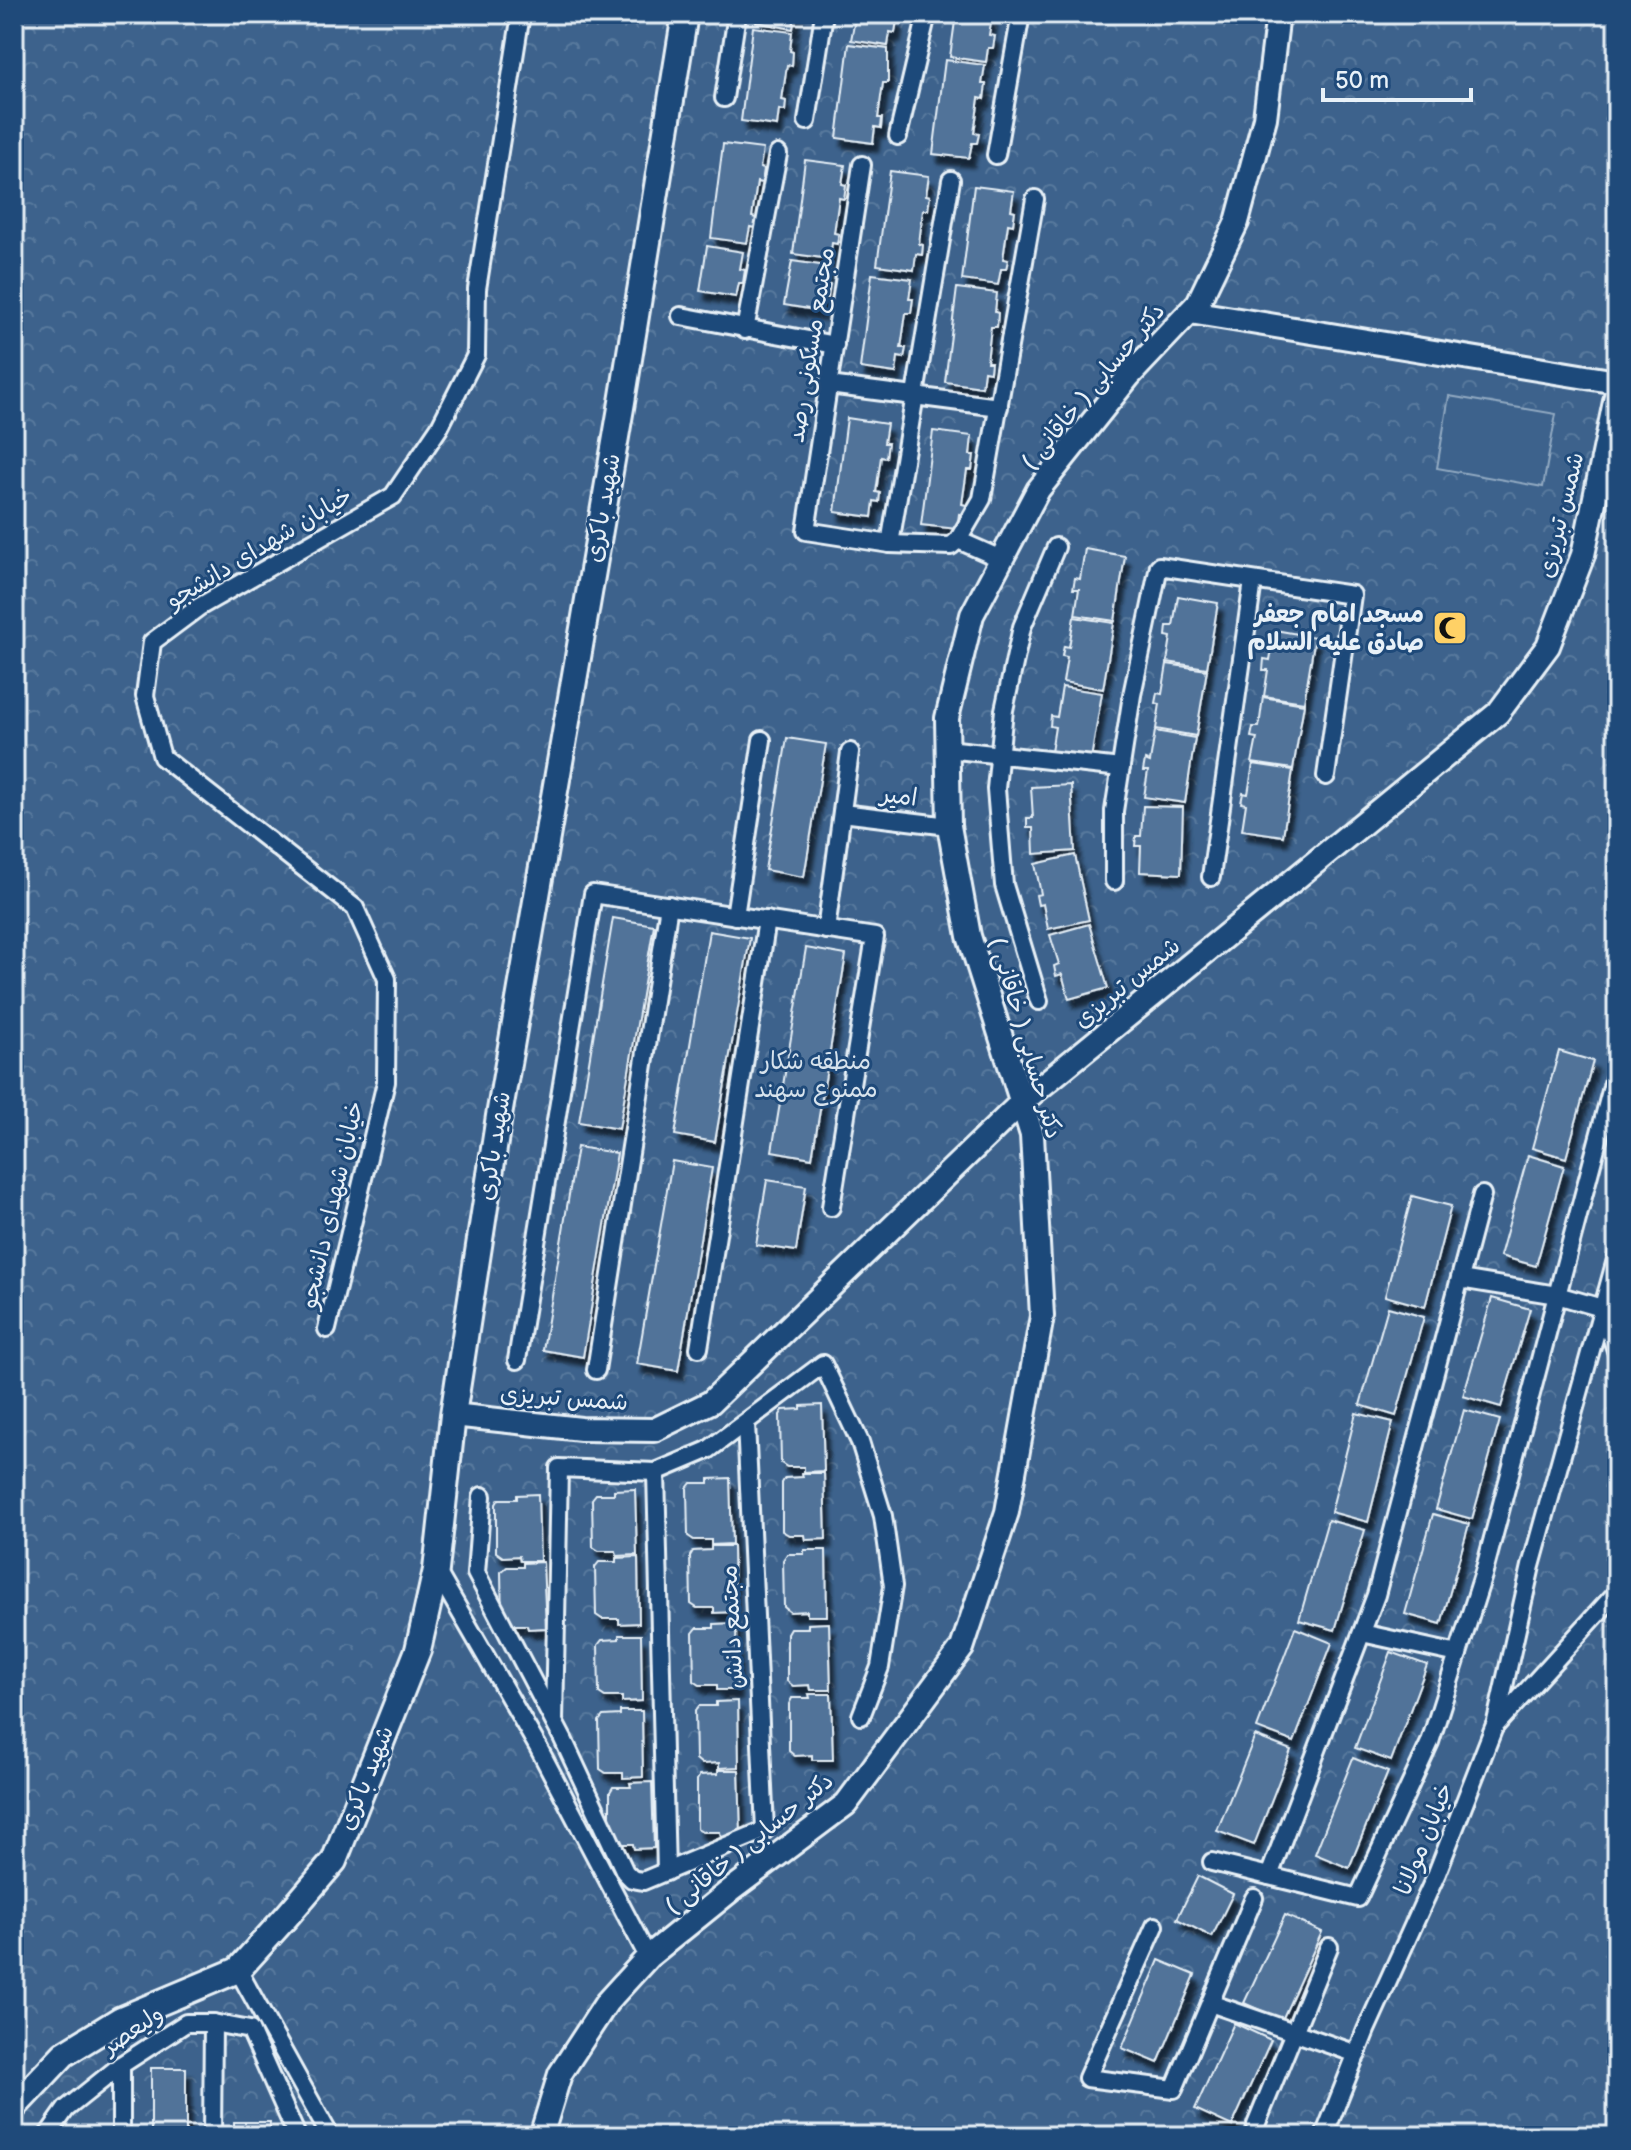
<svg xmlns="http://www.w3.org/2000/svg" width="1631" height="2150" viewBox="0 0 1631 2150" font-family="'Balsamiq Sans','Playpen Sans Arabic',sans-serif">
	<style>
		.park { fill: url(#park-crowns); stroke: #92aac2; stroke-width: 2 }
		.garden { fill: #3c628c; stroke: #92aac2; stroke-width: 2 }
		.building { fill: #517399; stroke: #e8f1f8; stroke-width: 2; filter: url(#shadow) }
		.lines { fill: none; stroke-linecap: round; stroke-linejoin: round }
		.minor-casing { stroke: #e8f1f8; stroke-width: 22 }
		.tertiary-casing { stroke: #e8f1f8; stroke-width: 28 }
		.secondary-casing { stroke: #e8f1f8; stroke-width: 30 }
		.minor { stroke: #1f4a7a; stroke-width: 16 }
		.tertiary { stroke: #1f4a7a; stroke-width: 22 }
		.secondary { stroke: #1f4a7a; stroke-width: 24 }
		.labels { text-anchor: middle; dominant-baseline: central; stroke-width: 6; stroke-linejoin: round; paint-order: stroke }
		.street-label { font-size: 24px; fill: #e8f1f8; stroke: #1f4a7a }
		.poi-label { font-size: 24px; font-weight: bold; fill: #e8f1f8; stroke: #1f4a7a; text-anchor: end }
		.park-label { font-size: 24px; fill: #d7e3ed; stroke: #1f4a7a }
	</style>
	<defs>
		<pattern id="park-crowns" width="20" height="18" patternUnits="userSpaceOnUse" patternTransform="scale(2)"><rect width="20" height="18" fill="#3c628c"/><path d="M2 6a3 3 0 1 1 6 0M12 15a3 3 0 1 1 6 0" fill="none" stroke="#58799d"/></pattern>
		<filter id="shadow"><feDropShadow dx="5" dy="9" stdDeviation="2" flood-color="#0009"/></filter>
	</defs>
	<rect width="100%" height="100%" fill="#1f4a7a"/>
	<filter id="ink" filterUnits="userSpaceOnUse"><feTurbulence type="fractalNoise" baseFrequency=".0125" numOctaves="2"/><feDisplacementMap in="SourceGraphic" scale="16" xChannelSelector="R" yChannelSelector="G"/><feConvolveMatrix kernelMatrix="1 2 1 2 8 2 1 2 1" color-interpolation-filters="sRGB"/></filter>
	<g filter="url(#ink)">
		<rect class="park" x="14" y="14" width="1603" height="2122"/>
		<polygon class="garden" points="1449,396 1556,414 1543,487 1437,468"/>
		<g class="building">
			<polygon points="758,14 800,14 795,14 793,29 756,22"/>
			<polygon points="856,14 892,14 891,19 897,20 895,33 890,32 888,46 851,40"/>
			<polygon points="956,14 992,17 989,35 995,36 993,48 988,48 986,62 950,57"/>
			<polygon points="753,27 792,32 790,51 793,52 792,66 787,65 782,100 786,101 785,111 779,110 777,126 741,121"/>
			<polygon points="849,44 888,49 888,83 883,83 878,118 882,118 881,128 875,127 873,143 837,138"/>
			<polygon points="945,60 985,65 982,84 986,84 984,99 979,98 974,133 979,134 977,143 972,143 969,158 933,154"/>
			<polygon points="723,144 763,149 760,168 764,169 762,183 757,182 752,217 756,218 755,228 750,227 747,243 711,238"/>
			<polygon points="805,160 845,165 842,184 846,185 844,199 839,198 834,233 839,234 837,244 832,243 830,259 793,254"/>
			<polygon points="890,171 929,176 926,195 930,196 928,210 923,210 919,244 923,245 922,255 916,254 914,270 877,265"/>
			<polygon points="974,186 1014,191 1011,210 1015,211 1013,225 1008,224 1003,259 1008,260 1006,269 1001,269 998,285 962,280"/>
			<polygon points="707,246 743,252 740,269 745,270 743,283 739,283 736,297 700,291"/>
			<polygon points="792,261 827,266 824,284 830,285 828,298 823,297 821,311 784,305"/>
			<polygon points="872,274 912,279 909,299 913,299 911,313 906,313 901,348 906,348 904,358 898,357 896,373 860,368"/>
			<polygon points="957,288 997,293 995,312 998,313 997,327 991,327 987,362 991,362 990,372 984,371 982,387 945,382"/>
			<polygon points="847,418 887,424 884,443 888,443 886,458 881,457 876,492 880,493 879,502 874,501 872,517 835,512"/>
			<polygon points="933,431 972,436 970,455 974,455 972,470 967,470 962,504 966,505 965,515 959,514 957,529 921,525"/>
			<polygon points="1085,549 1125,556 1115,621 1075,615 1079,589 1073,589 1075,578 1080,579"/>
			<polygon points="1178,596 1218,603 1207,668 1167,662 1171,637 1166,636 1167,626 1173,626"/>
			<polygon points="1074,617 1114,623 1103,689 1063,682 1067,657 1062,656 1064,646 1069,647"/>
			<polygon points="1275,630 1315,637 1304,702 1264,696 1268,670 1263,670 1264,659 1270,660"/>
			<polygon points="1167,664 1207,670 1196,736 1156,729 1160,704 1155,703 1157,693 1162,694"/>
			<polygon points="1062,687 1102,693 1091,759 1051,752 1055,727 1050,726 1051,716 1057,717"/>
			<polygon points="1263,697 1304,704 1293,769 1252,763 1257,738 1251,737 1253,727 1259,727"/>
			<polygon points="1155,731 1195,738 1185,803 1144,797 1148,771 1143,771 1145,760 1150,762"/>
			<polygon points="787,738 826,744 804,877 765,870"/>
			<polygon points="1253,764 1293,770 1283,836 1242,830 1246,804 1241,803 1243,793 1248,794"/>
			<polygon points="1071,785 1075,851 1034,854 1033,828 1027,828 1027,818 1033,818 1031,787"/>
			<polygon points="1143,806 1183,807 1181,874 1140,872 1141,846 1135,846 1136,836 1141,836"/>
			<polygon points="1075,855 1089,920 1048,929 1043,904 1038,905 1036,895 1041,894 1035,864"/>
			<polygon points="613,918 654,925 619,1129 579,1122"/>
			<polygon points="1089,924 1108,988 1069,999 1062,974 1056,976 1054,966 1059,964 1050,935"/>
			<polygon points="709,931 750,938 715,1142 675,1135"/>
			<polygon points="806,948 846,955 812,1158 772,1151"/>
			<polygon points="1559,1051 1593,1061 1566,1158 1532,1148"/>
			<polygon points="577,1147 617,1153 583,1357 543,1350"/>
			<polygon points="1528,1155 1564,1166 1536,1266 1500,1256"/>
			<polygon points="672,1161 712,1168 678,1371 637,1364"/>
			<polygon points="767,1180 806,1186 796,1251 756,1245"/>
			<polygon points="1412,1196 1451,1206 1425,1307 1385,1296"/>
			<polygon points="1492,1298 1530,1309 1501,1407 1463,1396"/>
			<polygon points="1388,1307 1424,1317 1396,1416 1360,1405"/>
			<polygon points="822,1405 824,1471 804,1472 804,1467 787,1467 781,1463 780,1415 783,1410 801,1409 801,1406"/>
			<polygon points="1464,1410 1500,1420 1472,1519 1436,1509"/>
			<polygon points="1356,1413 1393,1422 1368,1522 1331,1512"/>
			<polygon points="802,1473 824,1473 826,1539 806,1540 805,1535 789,1535 782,1531 782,1483 785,1478 803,1477"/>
			<polygon points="730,1478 732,1544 711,1545 711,1540 694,1540 688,1536 687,1488 691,1483 709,1483 709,1479"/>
			<polygon points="635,1489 637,1555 617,1556 616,1551 599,1551 593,1547 592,1499 596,1494 614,1494 614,1490"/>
			<polygon points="538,1494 540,1561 520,1561 519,1556 503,1557 496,1552 496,1504 499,1499 517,1499 517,1495"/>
			<polygon points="1433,1514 1469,1524 1441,1624 1405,1614"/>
			<polygon points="1328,1520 1365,1530 1335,1630 1299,1620"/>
			<polygon points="711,1546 733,1546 734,1612 714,1613 714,1608 697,1608 691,1604 690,1556 693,1551 711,1550"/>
			<polygon points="804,1550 826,1550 827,1616 807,1616 807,1611 790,1612 784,1607 783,1560 787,1554 804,1554"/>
			<polygon points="638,1557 639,1623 619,1624 619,1619 602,1619 596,1615 595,1567 599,1562 616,1562 616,1558"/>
			<polygon points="543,1562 546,1628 528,1629 527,1625 509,1625 502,1621 501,1572 507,1567 523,1567 523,1563"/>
			<polygon points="736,1623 737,1690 717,1690 717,1685 700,1685 694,1681 693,1633 697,1628 714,1628 714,1624"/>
			<polygon points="829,1623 831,1690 811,1690 810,1685 793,1686 787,1681 787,1633 790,1628 808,1628 808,1624"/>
			<polygon points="1295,1628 1332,1643 1294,1742 1257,1728"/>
			<polygon points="619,1635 641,1635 642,1701 622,1702 622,1697 605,1697 599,1693 598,1645 602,1640 619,1639"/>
			<polygon points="1391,1652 1427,1665 1391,1761 1355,1748"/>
			<polygon points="809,1694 831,1694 833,1760 812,1760 812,1755 795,1756 789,1751 789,1704 792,1698 810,1698"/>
			<polygon points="738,1701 739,1767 719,1768 719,1763 702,1764 696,1759 695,1711 699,1706 716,1706 716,1702"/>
			<polygon points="620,1711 642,1711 643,1777 623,1778 623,1773 606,1773 600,1769 599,1721 603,1716 620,1715"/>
			<polygon points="1255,1736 1291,1750 1254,1845 1217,1831"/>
			<polygon points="1353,1758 1388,1772 1349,1868 1315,1854"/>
			<polygon points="718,1770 739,1770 741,1836 721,1837 720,1832 704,1832 697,1828 697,1780 700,1775 718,1774"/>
			<polygon points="652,1782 654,1848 634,1849 633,1844 617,1844 610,1840 610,1792 613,1787 631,1787 630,1783"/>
			<polygon points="1198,1876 1233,1894 1212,1937 1177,1919"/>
			<polygon points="1285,1915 1322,1932 1282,2020 1244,2003"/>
			<polygon points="1159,1960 1195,1975 1158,2063 1122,2048"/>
			<polygon points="1234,2023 1271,2040 1232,2126 1195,2109"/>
			<rect x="151" y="2068" width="35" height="68"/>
			<rect x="234" y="2122" width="36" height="14"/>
		</g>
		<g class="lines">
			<g class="minor-casing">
				<g id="minor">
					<polyline points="724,98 737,14"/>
					<polyline points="807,121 824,14"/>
					<polyline points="898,136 927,14"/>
					<polyline points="996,155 1021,14"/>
					<polyline points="862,165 806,531 890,544 951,546 958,540 982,499 1035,199"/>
					<polyline points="681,316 835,345"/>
					<polyline points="745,330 778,154"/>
					<polyline points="829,385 999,407"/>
					<polyline points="958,540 1001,559"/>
					<polyline points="890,544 951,180"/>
					<polyline points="947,749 1121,768"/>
					<polyline points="842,813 949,826"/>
					<polyline points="1211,877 1253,581"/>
					<polyline points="1114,881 1114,811 1132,695 1159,566 1352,595 1326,776"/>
					<polyline points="735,916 762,740"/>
					<polyline points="826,930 850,752"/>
					<polyline points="1039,1001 1004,885 996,789 1004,710 1022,627 1056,547"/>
					<polyline points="1460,1279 1557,1295 1602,1308"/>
					<polyline points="1609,1306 1608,1327 1617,1353"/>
					<polyline points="327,1329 386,1082 387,979 355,908 162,757 145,696 152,642 199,607 393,496 439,428 476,355 477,289 521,14"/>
					<polyline points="699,1348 767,920"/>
					<polyline points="517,1360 593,894 875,937 831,1207"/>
					<polyline points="596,1370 669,905"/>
					<polyline points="656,1472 666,1872"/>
					<polyline points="482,1496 476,1573 563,1739 625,1872 632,1879 643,1881 765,1830 746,1423"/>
					<polyline points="436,1570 538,1747 648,1957"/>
					<polyline points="1362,1633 1458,1654"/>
					<polyline points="554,1721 559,1468 656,1472 708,1450 823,1364 860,1442 883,1516 893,1586 880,1667 861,1716"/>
					<polyline points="1495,1726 1531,1566 1617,1256"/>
					<polyline points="1212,1862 1358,1898 1430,1742 1484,1572 1617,1068"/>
					<polyline points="1269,1876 1376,1595 1482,1195"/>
					<polyline points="1155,1926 1087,2078 1174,2089 1254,1898"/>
					<polyline points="238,1970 330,2136"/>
					<polyline points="1210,2003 1357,2054"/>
					<polyline points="1256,2125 1329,1947"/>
					<polyline points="47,2136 66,2109 121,2065 186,2023 213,2023 250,2030 297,2136"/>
					<polyline points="121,2136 121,2065"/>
					<polyline points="212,2136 213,2023"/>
					<polyline points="1324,2136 1366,2030 1437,1873 1494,1727 1617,1592"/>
				</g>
			</g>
			<g class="tertiary-casing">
				<g id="tertiary">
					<polyline points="1190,312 1617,382"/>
					<polyline points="453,1415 581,1429 654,1430 711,1402 1022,1102 1498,713 1548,646 1583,555 1617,392"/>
					<polyline points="541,2136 560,2074 607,2002 648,1957 731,1890 846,1804 962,1648 1007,1512 1042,1316 1032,1135 969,936 949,826 947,718 972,615 1038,490 1129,376 1198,303 1237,222 1265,118 1278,14"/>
				</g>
			</g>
			<g class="secondary-casing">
				<polyline id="secondary" points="14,2107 64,2054 121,2019 238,1970 286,1917 334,1861 418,1650 436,1570 453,1415 499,1116 622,402 685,14"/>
			</g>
			<use href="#minor" class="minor"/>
			<use href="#tertiary" class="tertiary"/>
			<use href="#secondary" class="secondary"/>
		</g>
	</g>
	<defs>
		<g id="mosque-square" transform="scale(1.8)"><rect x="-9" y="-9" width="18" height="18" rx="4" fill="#ffd166" stroke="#1f4a7a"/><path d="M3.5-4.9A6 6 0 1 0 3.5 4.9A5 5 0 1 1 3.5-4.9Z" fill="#111"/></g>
	</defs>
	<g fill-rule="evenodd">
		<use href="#mosque-square" x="1450" y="628"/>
	</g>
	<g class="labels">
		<g class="street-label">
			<text transform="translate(811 345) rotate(-81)">مجتمع مسکونی رصد</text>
			<text transform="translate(1093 386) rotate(-50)">دکتر حسابی ( خاقانی )</text>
			<text transform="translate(603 508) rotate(-80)">شهید باکری</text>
			<text transform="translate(1561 515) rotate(-76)">شمس تبریزی</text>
			<text transform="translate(259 548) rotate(-31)">خیابان شهدای دانشجو</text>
			<text transform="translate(899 796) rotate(7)">امیر</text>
			<text transform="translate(1127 983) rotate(-39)">شمس تبریزی</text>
			<text transform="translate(1026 1038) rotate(74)">دکتر حسابی ( خاقانی )</text>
			<text transform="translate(494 1146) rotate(-81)">شهید باکری</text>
			<text transform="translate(332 1205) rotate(-77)">خیابان شهدای دانشجو</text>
			<text transform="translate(564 1398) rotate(4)">شمس تبریزی</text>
			<text transform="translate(732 1627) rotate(-93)">مجتمع دانش</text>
			<text transform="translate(366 1778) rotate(-68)">شهید باکری</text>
			<text transform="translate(1424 1839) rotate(-68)">خیابان مولانا</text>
			<text transform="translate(749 1843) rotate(-39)">دکتر حسابی ( خاقانی )</text>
			<text transform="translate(133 2030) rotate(-34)">ولیعصر</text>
		</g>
		<g class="poi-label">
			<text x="1424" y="614">مسجد امام جعفر<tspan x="1424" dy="28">صادق علیه السلام</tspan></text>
		</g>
		<g class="park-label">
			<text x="816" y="1061">منطقه شکار<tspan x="816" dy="28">ممنوع سهند</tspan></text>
		</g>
	</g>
	<rect width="1631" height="2150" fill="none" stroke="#1f4a7a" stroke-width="48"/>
	<rect x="24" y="24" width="1583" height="2102" fill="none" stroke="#e8f1f8" stroke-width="3" filter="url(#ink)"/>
	<path d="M1323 88v12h148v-12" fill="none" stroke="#e8f1f8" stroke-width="4"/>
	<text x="1335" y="88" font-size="24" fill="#e8f1f8" stroke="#1f4a7a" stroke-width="6" paint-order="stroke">50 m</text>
</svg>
